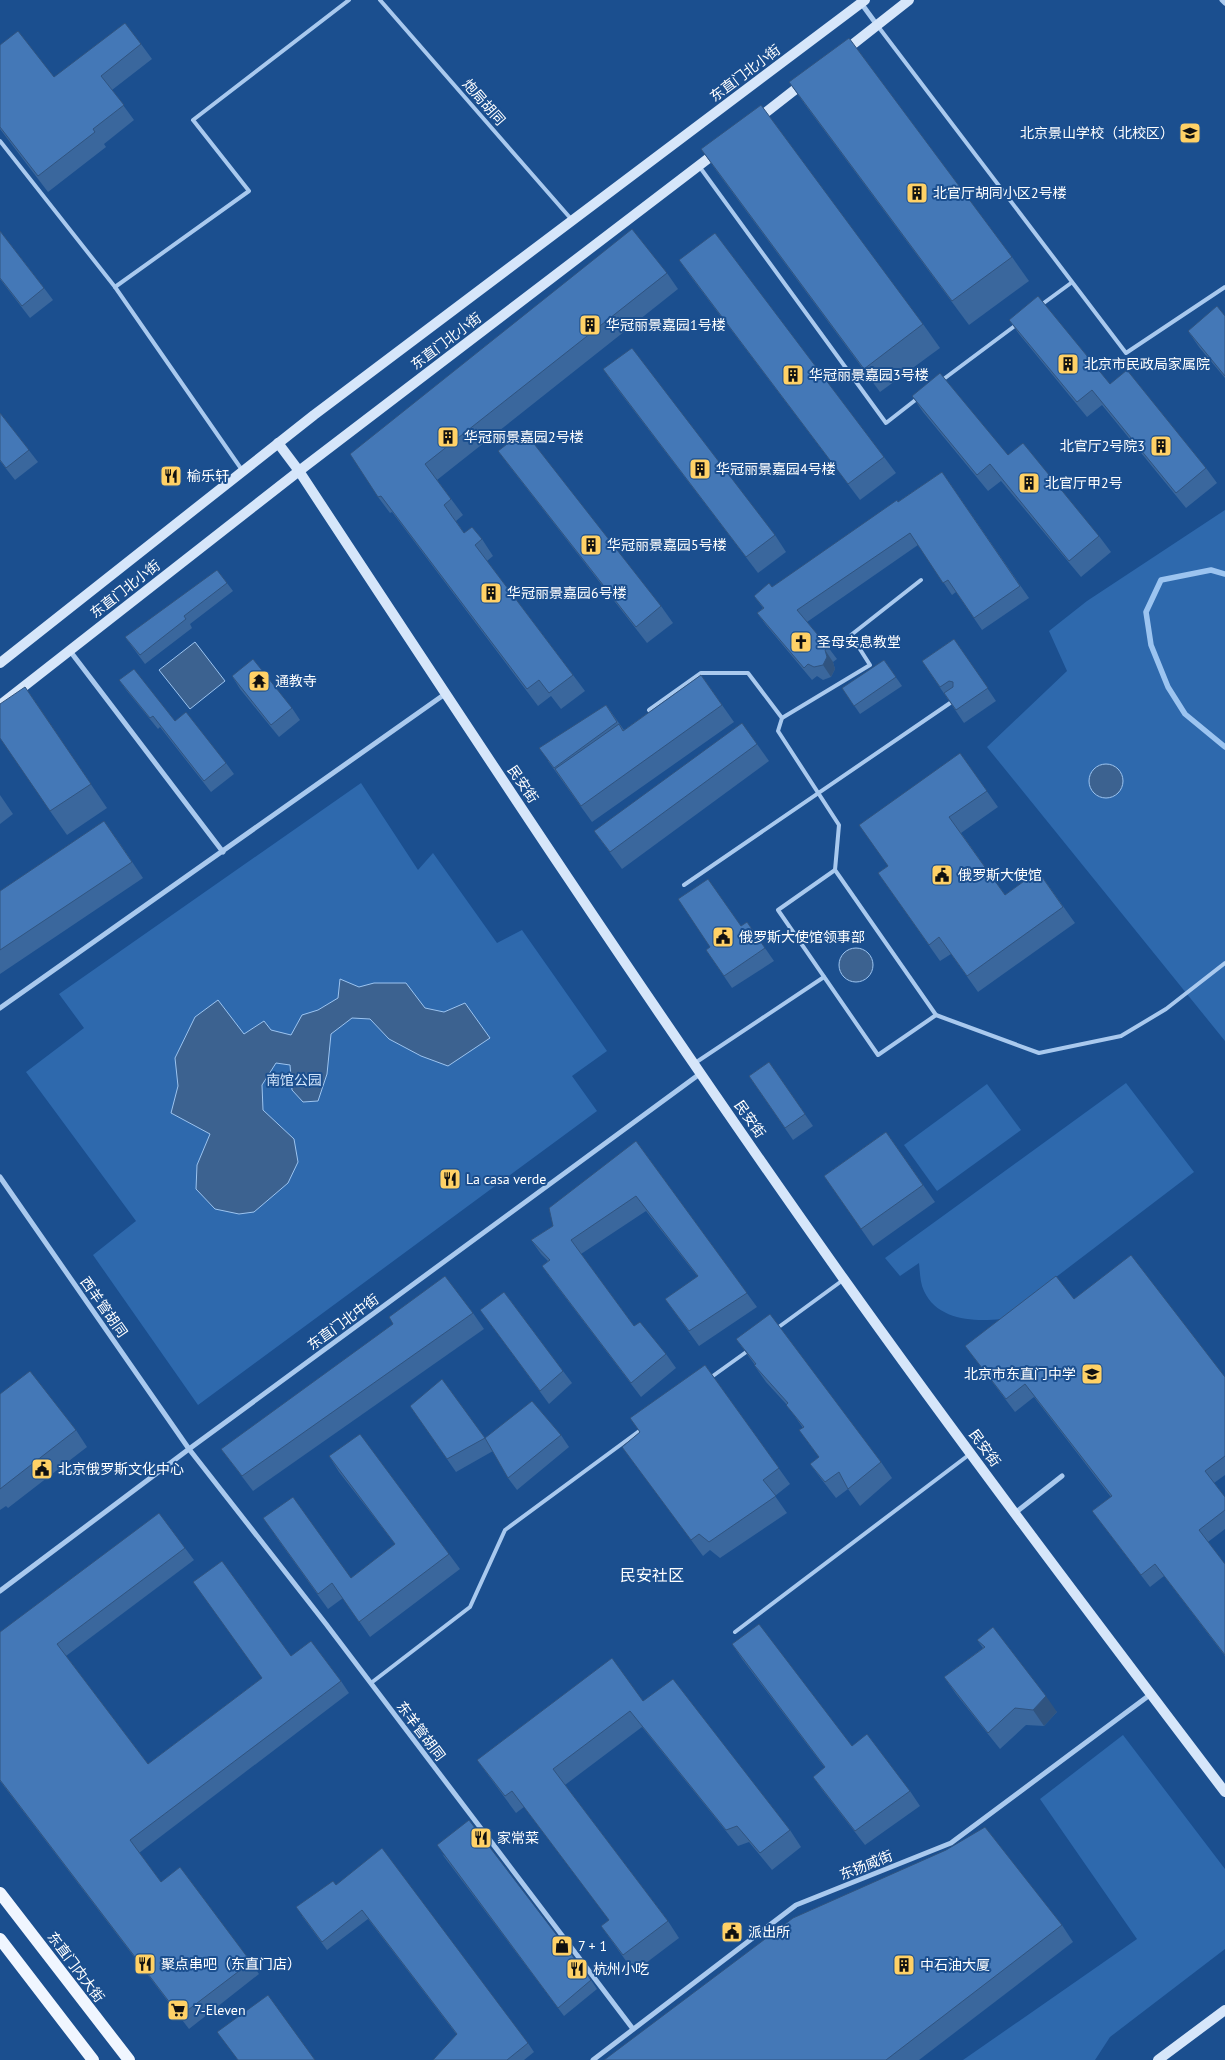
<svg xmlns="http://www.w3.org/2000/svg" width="1225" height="2060" viewBox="0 0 1225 2060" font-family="'PT Sans','Noto Sans SC',sans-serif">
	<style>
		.green { fill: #2e69ad }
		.water { fill: #3c6290; stroke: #9cc4f0 }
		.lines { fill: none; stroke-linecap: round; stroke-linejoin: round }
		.stream { stroke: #9cc4f0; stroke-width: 5.5 }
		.lane { stroke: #a9c9ee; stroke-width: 4 }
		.street { stroke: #a9c9ee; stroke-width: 5 }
		.secondary { stroke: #d6e6fa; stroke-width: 10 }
		.primary { stroke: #f0f6ff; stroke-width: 12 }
		.wall { fill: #3a679d }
		.shaded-wall { fill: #305480 }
		.building { fill: #4478b7; stroke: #305480 }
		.labels { text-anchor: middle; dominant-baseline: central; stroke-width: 4; stroke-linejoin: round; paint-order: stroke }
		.street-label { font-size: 14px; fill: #fff; stroke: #1b4f8f }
		.poi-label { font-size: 14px; fill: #fff; stroke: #1b4f8f; text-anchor: start }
		.park-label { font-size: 14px; fill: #cfe3fa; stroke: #1b4f8f }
		.quarter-label { font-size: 16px; fill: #fff; stroke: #1b4f8f }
	</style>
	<rect width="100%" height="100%" fill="#1b4f8f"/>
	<g class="green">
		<polygon points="1225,510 1225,1041 987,747 1067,671 1049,631 1087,601"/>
		<polygon points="361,783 418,870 433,853 497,943 522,930 607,1051 572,1076 597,1111 198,1405 93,1255 136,1221 26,1072 84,1028 59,994"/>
		<path d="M 1126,1083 L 1194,1172 L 1001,1319 C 974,1322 937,1320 924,1291 C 920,1283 920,1272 919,1263 L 900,1276 L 885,1258 Z"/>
		<polygon points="987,1084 1021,1130 937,1191 904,1145"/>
		<polygon points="1123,1735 1225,1869 1225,1949 1110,2037 1095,2060 963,2060 1137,1939 1040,1799"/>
	</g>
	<g class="water">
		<polygon points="195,642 225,681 190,709 159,670"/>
		<circle cx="1106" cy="781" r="17"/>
		<circle cx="856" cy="965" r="17"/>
		<polygon points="340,979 359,987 374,983 406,983 425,1008 444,1012 465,1003 490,1038 448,1066 421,1056 389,1039 370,1019 352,1018 331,1034 327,1074 318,1101 303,1102 292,1090 290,1065 276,1063 262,1085 263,1110 294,1139 298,1162 288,1183 254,1212 239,1214 215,1209 196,1189 197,1165 210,1134 171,1113 178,1086 175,1058 195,1017 218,1000 244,1034 264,1021 271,1030 291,1035 302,1015 318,1010 338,998"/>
	</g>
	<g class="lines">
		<polyline class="stream" points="1225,574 1211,570 1161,580 1146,612 1151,645 1168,687 1185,714 1225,747"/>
		<g class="lane">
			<polyline points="380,0 572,220"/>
			<polyline points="877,25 1126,353 1225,287"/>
			<polyline points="0,141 115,287 242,470"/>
			<polyline points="699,166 886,423 918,398"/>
			<polyline points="115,287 249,191 193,120 349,0"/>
			<polyline points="1041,305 1071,283"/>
			<polyline points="941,381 1016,325"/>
			<polyline points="921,580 851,635 870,665 782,718 778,731 839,825 835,870 936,1015 1039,1053 1121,1036 1166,1009 1225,963"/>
			<polyline points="652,714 649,710 701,673 748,673 782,718"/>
			<polyline points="835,870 778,910 878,1055 936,1015"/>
			<polyline points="684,885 953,701"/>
			<polyline points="695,1063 824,977"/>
			<polyline points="776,1329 843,1280"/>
			<polyline points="710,1378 749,1350"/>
			<polyline points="735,1632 970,1454"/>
			<polyline points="371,1683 470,1607 505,1530 642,1429"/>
		</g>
		<g class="street">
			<polyline points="1222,0 1225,3"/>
			<polyline points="861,3 877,25"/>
			<polyline points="70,651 223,852"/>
			<polyline points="0,1008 445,694"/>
			<polyline points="0,1177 189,1449 326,1624 633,2029"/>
			<polyline points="1015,1513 1062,1476"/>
			<polyline points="0,1591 189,1449 701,1073"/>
			<polyline points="593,2060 796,1905 951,1843 1151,1694"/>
		</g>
		<g class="secondary">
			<polyline points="843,52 909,0"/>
			<polyline points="756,120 806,81"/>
			<path d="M 278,443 L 299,471 C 477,742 655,1013 843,1278 C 967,1452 1096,1622 1225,1792"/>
			<polyline points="0,663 314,415 865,0"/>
			<polyline points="0,705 299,471 718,151"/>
			<polyline points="1158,2060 1225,2010"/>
		</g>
		<g class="primary">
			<polyline points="0,1893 129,2060"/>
			<polyline points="0,1939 93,2060"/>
		</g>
	</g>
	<g class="wall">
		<polygon points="141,44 152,59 112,90 134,120 104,144 106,147 48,192 0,129 0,45 54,77"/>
		<polygon points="789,82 1012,257 1029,281 969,325 806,106"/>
		<polygon points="701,149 923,324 940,348 880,392 718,173"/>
		<polygon points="0,231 44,288 53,300 30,318 0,279"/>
		<polygon points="679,260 884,457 896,473 860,500 691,277"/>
		<polygon points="667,273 678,289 437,480 463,515 456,521 464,533 482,539 493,556 487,561 573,675 585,691 561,709 551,696 538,706 392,512 390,513 378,497"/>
		<polygon points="1225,316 1225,378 1199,347 1188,331"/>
		<polygon points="1009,320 1110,384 1206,468 1217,483 1186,508 1102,405 1087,417 1019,334"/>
		<polygon points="603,369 775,535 786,552 758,573 615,386"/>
		<polygon points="912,396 1008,455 1099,536 1111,552 1081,577 1001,481 988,491 923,412"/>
		<polygon points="0,413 38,462 15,480 0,461"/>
		<polygon points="498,451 661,606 673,623 647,643 510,467"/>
		<polygon points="942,472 1029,598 982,630 956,592 952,595 918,545 807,622 828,647 837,659 833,662 835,669 831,677 823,680 817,676 812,680 766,625 757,613 763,608 754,596 772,587"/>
		<polygon points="227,583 233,591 190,624 192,628 145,664 125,637"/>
		<polygon points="954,639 996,701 964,723 922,661"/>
		<polygon points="884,660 902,686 860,714 842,688"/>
		<polygon points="701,675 734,722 592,822 548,761 606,705 624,730"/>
		<polygon points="232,676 292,708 300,720 279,737 240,689"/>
		<polygon points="119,680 226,763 234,774 211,792 160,727 158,729 127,691"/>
		<polygon points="25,687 107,808 67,835 50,811"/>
		<polygon points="757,744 769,761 622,869 594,831"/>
		<polygon points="960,753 998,807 961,833 1005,895 1038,871 1075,923 978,992 951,954 940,961 878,873 888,866"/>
		<polygon points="0,795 13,814 0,824"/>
		<polygon points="116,838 143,878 0,974 0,891"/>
		<polygon points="747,922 774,961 732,988 706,950"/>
		<polygon points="769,1062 813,1126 793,1140 749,1076"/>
		<polygon points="886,1132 935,1202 873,1246 824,1176"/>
		<polygon points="636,1141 757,1307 699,1346 665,1299 698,1277 646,1211 581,1254 634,1326 666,1354 676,1368 641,1397 552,1280 542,1266 548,1261 541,1254 531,1240 553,1226"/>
		<polygon points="1074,1299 1225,1377 1225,1475 1214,1483 1225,1497 1225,1529 1208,1542 1225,1564 1225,1656 1164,1576 1150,1587 1101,1523 1092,1511 1111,1497 1034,1397 1015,1412 965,1346"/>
		<polygon points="473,1313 484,1329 253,1491 221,1449"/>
		<polygon points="489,1322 563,1371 572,1383 549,1404"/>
		<polygon points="736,1339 881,1462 892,1478 860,1506 848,1489 836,1498 822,1480 810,1464 819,1457 799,1430 803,1428 787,1405 766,1382 754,1365 755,1365"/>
		<polygon points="705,1365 790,1484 775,1496 787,1513 720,1558 710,1550 703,1556 622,1447 640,1432"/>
		<polygon points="0,1394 76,1430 87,1447 8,1508 6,1506 0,1510"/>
		<polygon points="410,1406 485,1438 561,1435 569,1447 517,1490 508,1478 493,1451 456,1472"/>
		<polygon points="329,1456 449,1554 460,1569 370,1637 343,1598 328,1609 274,1534 351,1578 395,1544 339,1472"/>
		<polygon points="185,1548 194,1560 66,1656 148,1764 291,1656 341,1681 349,1693 139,1853 161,1882 251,1962 259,1974 189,2029 0,1781 0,1632"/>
		<polygon points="977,1640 1057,1712 1044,1726 1026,1725 1000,1749 956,1694 944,1677 983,1648"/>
		<polygon points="732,1644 852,1746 910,1791 920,1806 865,1845 823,1791 813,1777 825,1768 742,1659"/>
		<polygon points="643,1701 790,1830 801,1847 772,1870 749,1842 738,1846 642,1727 565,1785 668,1921 679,1938 634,1972 601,1926 609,1920 524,1807 516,1813 477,1760"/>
		<polygon points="442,1854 591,1980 597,1989 564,2016"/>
		<polygon points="336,1885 528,2043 534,2052 524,2060 433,2060 457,2035 368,1919 327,1950 302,1916"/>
		<polygon points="1062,1925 1073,1942 919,2060 604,2060"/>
	</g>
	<g class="shaded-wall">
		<polygon points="825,650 833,662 835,669 831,677 823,665"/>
		<polygon points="25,687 42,711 107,808 91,784"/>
		<polygon points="1046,1696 1057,1712 1044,1726 1033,1710"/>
	</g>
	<g class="building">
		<polygon points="125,23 141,44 101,76 124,105 93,129 95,132 38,176 0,127 0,45 18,31 54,77"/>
		<polygon points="849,38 1012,257 952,301 789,82"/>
		<polygon points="761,105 923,324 864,369 701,149"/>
		<polygon points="632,229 667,273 425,464 451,499 444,505 464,533 472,527 482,539 475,545 573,675 549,693 539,680 527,689 381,496 378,497 350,454"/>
		<polygon points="0,231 44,288 22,306 0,278"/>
		<polygon points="715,233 884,457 848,484 679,260"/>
		<polygon points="1038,296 1110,384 1127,370 1206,468 1176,493 1092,390 1077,402 1009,320"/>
		<polygon points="1217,306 1225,316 1225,376 1188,331"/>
		<polygon points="632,348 775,535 746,557 603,369"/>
		<polygon points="940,373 1008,455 1023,443 1099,536 1069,561 990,464 977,475 912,396"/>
		<polygon points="0,413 29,450 6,468 0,460"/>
		<polygon points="524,431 661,606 636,627 498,451"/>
		<polygon points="942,472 1020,586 974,618 948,580 943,583 910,533 797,610 828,647 825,650 827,657 823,665 814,667 808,664 804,668 757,613 764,608 754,596 769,583 772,587 897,500 898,502"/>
		<polygon points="217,570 227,583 184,616 186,619 140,655 125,637"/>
		<polygon points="954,639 988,688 956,710 944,693 953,687 953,682 949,681 940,687 922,661"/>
		<polygon points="253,659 292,708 271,725 232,676"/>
		<polygon points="884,660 896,677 854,706 842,688"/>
		<polygon points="134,669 175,721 186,712 226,763 204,781 153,716 150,718 119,680"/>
		<polygon points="701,675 722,705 581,806 555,769 619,724 623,731"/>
		<polygon points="25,687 91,784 50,811 0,738 0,704"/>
		<polygon points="606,705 617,722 554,768 539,748"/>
		<polygon points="742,723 757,744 610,852 594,831"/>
		<polygon points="960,753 987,791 949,817 1005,895 1038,871 1063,907 967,976 939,937 929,945 878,873 888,866 859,825"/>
		<polygon points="104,821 132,862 0,950 0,891"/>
		<polygon points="708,879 741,926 747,922 765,948 724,976 706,950 710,947 678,899"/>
		<polygon points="769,1062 805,1114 785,1128 749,1076"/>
		<polygon points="886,1132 923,1185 861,1229 824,1176"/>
		<polygon points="636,1141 747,1293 689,1331 665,1299 698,1276 636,1196 571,1240 634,1326 640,1322 666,1354 631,1383 542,1266 550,1260 531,1240 553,1226 549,1208"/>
		<polygon points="1131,1255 1225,1377 1225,1456 1205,1471 1225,1497 1225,1510 1199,1530 1225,1564 1225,1655 1155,1564 1141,1575 1092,1511 1112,1496 1025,1384 1006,1399 965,1346 1056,1276 1074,1299"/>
		<polygon points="445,1276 473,1313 242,1476 221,1449 393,1324 389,1317"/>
		<polygon points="504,1292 563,1371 540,1391 480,1310"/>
		<polygon points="770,1314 881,1462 848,1489 839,1472 825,1482 810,1464 819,1457 799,1430 804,1427 786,1405 788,1403 754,1365 756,1364 736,1339"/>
		<polygon points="705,1365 779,1468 763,1480 776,1496 709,1542 699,1534 691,1540 622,1447 640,1432 630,1418"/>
		<polygon points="30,1371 76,1430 0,1489 0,1394"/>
		<polygon points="442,1379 485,1438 447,1459 410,1406"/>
		<polygon points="532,1401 561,1435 508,1478 485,1438"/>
		<polygon points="360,1434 449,1554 359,1622 332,1583 318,1594 263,1518 293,1497 351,1578 395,1544 329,1456"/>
		<polygon points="159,1513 185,1548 57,1644 148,1764 262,1678 193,1582 222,1561 291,1656 311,1641 341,1681 130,1840 161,1882 180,1867 251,1962 180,2016 0,1780 0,1632"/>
		<polygon points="759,1624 852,1746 867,1734 910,1791 855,1831 813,1777 825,1767 732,1644"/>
		<polygon points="993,1627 1046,1696 1033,1710 1015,1708 988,1733 944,1677 985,1647 977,1640"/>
		<polygon points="612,1658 643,1701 673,1679 790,1830 760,1853 737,1826 726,1830 630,1711 553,1769 668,1921 623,1955 601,1926 609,1920 512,1791 505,1796 477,1760"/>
		<polygon points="469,1820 591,1980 558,2008 437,1845"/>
		<polygon points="985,1827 1062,1925 886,2060 604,2060 793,1918 946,1850"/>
		<polygon points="382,1848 528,2043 507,2060 433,2060 457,2034 362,1910 322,1942 296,1907 333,1881 336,1885"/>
		<polygon points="268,1995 315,2060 238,2060 217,2032"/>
	</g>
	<defs>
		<g id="school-square" transform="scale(1.125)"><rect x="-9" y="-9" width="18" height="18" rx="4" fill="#ffd166" stroke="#1b4f8f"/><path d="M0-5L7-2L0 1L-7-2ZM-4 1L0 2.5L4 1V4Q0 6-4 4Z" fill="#111"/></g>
		<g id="building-square" transform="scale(1.125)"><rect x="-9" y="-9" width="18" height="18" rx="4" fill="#ffd166" stroke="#1b4f8f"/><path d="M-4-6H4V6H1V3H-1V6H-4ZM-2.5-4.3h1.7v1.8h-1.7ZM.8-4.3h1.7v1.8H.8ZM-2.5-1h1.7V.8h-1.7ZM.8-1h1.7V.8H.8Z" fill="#111"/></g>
		<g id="restaurant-square" transform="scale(1.125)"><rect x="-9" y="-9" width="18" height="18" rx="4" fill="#ffd166" stroke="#1b4f8f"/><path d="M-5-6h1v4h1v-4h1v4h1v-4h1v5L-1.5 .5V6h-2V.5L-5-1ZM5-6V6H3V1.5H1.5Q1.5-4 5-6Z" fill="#111"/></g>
		<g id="church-square" transform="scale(1.125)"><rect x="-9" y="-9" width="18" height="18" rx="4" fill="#ffd166" stroke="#1b4f8f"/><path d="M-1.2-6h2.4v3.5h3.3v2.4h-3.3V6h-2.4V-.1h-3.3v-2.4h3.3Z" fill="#111"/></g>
		<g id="temple-square" transform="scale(1.125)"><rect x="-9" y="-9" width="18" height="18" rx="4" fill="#ffd166" stroke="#1b4f8f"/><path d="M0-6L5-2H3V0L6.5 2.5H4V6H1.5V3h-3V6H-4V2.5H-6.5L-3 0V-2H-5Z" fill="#111"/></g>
		<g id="civic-square" transform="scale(1.125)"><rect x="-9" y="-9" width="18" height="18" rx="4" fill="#ffd166" stroke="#1b4f8f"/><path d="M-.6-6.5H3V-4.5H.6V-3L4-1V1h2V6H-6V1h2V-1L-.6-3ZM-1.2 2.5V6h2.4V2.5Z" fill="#111"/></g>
		<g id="shop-square" transform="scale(1.125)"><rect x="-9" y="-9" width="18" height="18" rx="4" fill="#ffd166" stroke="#1b4f8f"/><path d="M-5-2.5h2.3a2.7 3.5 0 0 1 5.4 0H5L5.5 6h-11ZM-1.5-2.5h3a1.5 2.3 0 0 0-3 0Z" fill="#111"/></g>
		<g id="supermarket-square" transform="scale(1.125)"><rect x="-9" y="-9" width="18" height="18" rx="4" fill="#ffd166" stroke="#1b4f8f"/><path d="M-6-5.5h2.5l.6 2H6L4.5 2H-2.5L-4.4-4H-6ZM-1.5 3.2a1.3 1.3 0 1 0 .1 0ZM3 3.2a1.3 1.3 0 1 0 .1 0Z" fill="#111"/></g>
	</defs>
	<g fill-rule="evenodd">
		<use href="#school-square" x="1190" y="133"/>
		<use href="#building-square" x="917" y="193"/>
		<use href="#building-square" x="590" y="325"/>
		<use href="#building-square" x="1068" y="364"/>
		<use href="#building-square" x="793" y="375"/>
		<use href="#building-square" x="448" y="437"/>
		<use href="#building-square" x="1161" y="446"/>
		<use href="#building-square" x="700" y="469"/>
		<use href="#restaurant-square" x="171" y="476"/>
		<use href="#building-square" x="1029" y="483"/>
		<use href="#building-square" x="591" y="545"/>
		<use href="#building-square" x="491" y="593"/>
		<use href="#church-square" x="801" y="642"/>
		<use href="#temple-square" x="259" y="681"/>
		<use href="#civic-square" x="942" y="875"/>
		<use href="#civic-square" x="723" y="937"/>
		<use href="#restaurant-square" x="450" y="1179"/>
		<use href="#school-square" x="1092" y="1374"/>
		<use href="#civic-square" x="42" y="1469"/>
		<use href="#restaurant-square" x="481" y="1838"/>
		<use href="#civic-square" x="732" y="1932"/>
		<use href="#shop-square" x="562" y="1946"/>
		<use href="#restaurant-square" x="145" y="1964"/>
		<use href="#building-square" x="904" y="1965"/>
		<use href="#restaurant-square" x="577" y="1969"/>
		<use href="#supermarket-square" x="178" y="2010"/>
	</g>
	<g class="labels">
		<g class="street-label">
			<text transform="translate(745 73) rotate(-37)">东直门北小街</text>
			<text transform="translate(484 102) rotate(49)">炮局胡同</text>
			<text transform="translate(446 341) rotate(-37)">东直门北小街</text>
			<text transform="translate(125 589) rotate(-38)">东直门北小街</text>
			<text transform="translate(523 784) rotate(56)">民安街</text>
			<text transform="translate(750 1119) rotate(55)">民安街</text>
			<text transform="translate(104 1307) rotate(55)">西羊管胡同</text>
			<text transform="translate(343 1322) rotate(-36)">东直门北中街</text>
			<text transform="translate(985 1448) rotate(54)">民安街</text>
			<text transform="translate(421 1731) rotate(53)">东羊管胡同</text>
			<text transform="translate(866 1865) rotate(-22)">东扬威街</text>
			<text transform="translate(76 1967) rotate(53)">东直门内大街</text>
		</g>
		<g class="poi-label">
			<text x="1174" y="133" text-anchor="end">北京景山学校（北校区）</text>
			<text x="933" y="193">北官厅胡同小区2号楼</text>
			<text x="606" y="325">华冠丽景嘉园1号楼</text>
			<text x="1084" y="364">北京市民政局家属院</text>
			<text x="809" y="375">华冠丽景嘉园3号楼</text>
			<text x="464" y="437">华冠丽景嘉园2号楼</text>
			<text x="1145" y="446" text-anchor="end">北官厅2号院3</text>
			<text x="716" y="469">华冠丽景嘉园4号楼</text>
			<text x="187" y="476">榆乐轩</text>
			<text x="1045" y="483">北官厅甲2号</text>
			<text x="607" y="545">华冠丽景嘉园5号楼</text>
			<text x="507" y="593">华冠丽景嘉园6号楼</text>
			<text x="817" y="642">圣母安息教堂</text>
			<text x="275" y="681">通教寺</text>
			<text x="958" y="875">俄罗斯大使馆</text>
			<text x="739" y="937">俄罗斯大使馆领事部</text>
			<text x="466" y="1179">La casa verde</text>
			<text x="1076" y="1374" text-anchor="end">北京市东直门中学</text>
			<text x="58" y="1469">北京俄罗斯文化中心</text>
			<text x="497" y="1838">家常菜</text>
			<text x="748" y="1932">派出所</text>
			<text x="578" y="1946">7 + 1</text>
			<text x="161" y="1964">聚点串吧（东直门店）</text>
			<text x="920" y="1965">中石油大厦</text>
			<text x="593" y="1969">杭州小吃</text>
			<text x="194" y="2010">7-Eleven</text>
		</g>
		<g class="park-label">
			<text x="294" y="1080">南馆公园</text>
		</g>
		<g class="quarter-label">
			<text x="652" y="1575">民安社区</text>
		</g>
	</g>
</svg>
